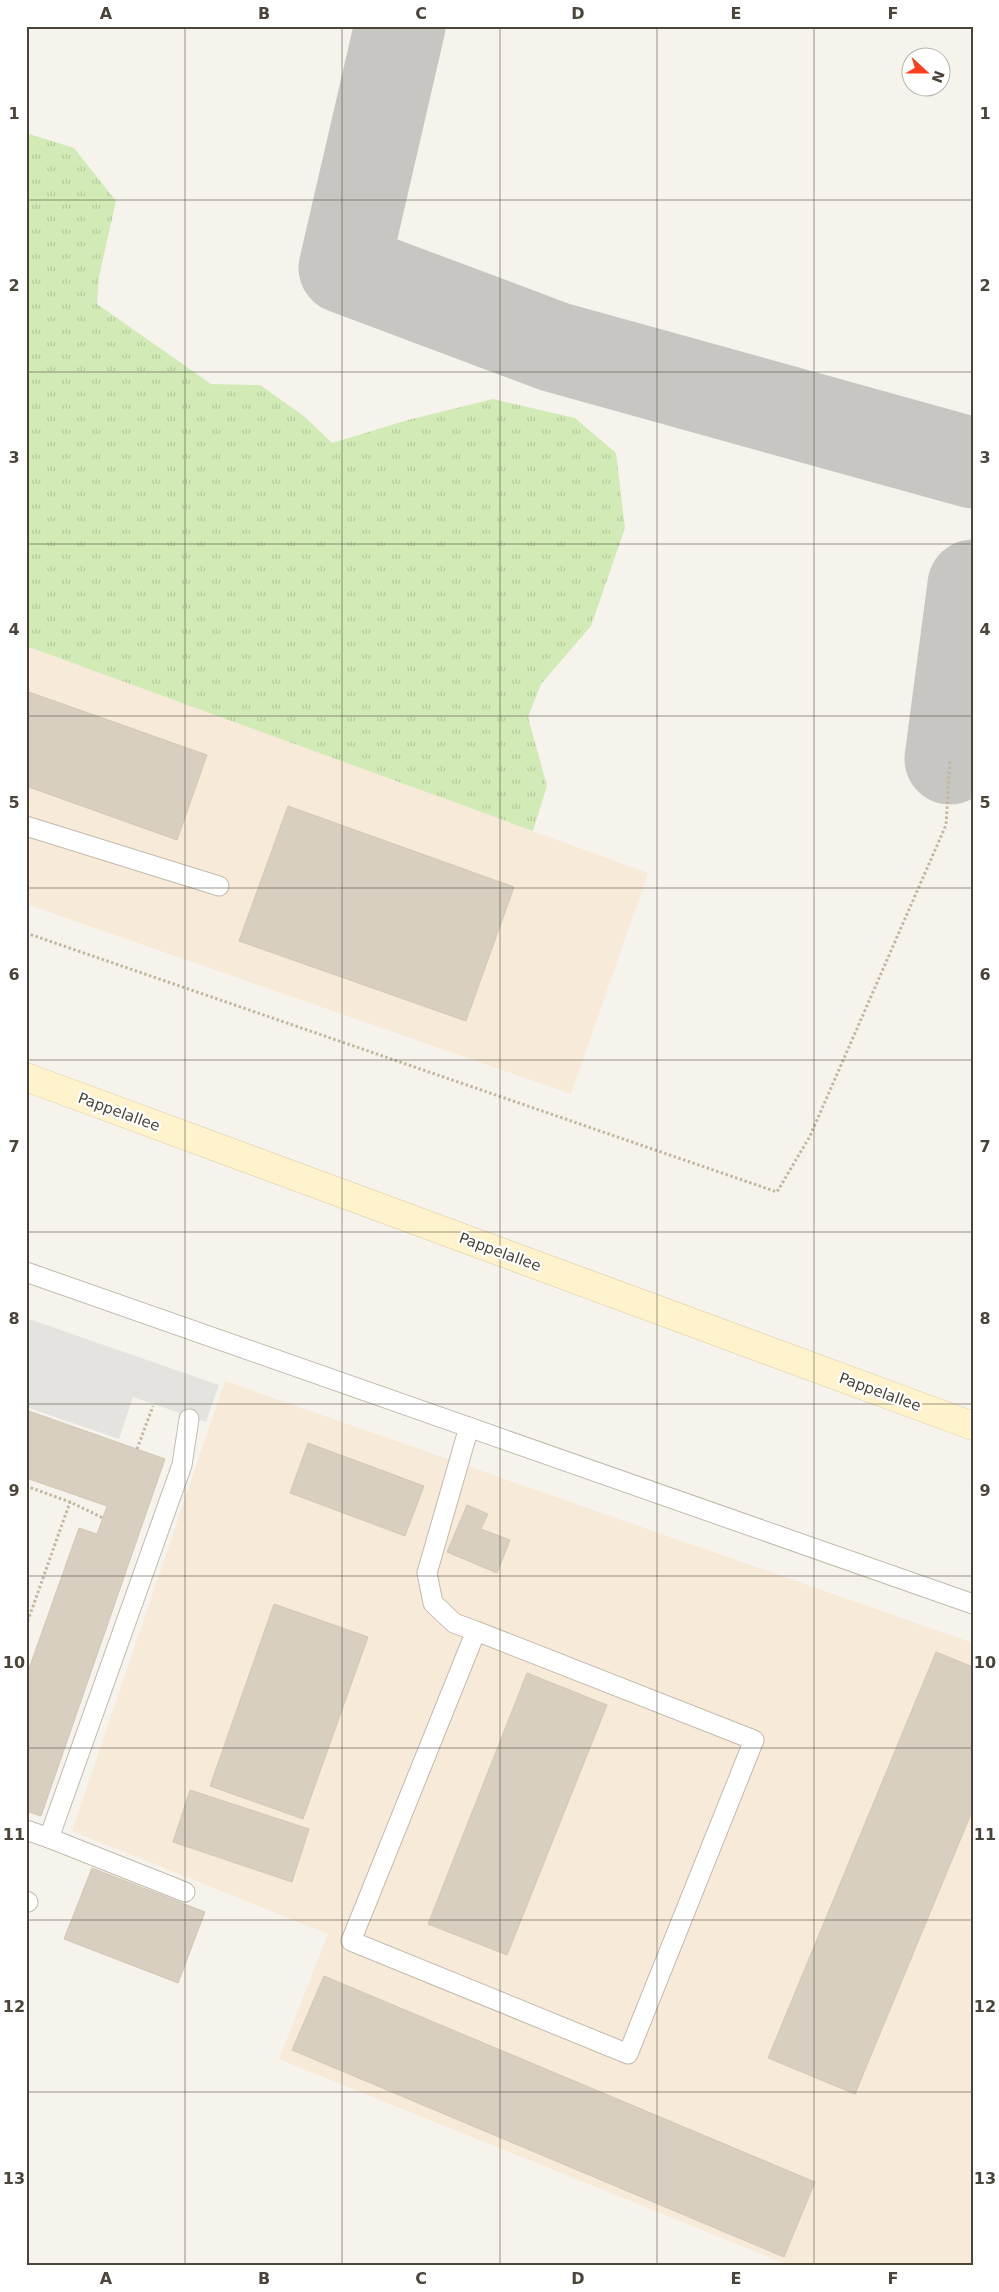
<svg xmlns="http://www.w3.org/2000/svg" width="999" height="2292" viewBox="0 0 999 2292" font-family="'DejaVu Sans',sans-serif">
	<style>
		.commercial { fill: #f7ead8 }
		.grass { fill: url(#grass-tufts) }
		.parking { fill: #e5e3e0 }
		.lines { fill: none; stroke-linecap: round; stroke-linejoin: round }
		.taxiway { stroke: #c8c6c3; stroke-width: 91 }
		.building { fill: #d8cfc1; stroke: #d3c7b4 }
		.service-casing { stroke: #c2bbae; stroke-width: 21 }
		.secondary-casing { stroke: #d6c79b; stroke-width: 29 }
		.path { stroke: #c4b79f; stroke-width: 3; stroke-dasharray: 2.5 2.5; stroke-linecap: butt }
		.service { stroke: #fff; stroke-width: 19 }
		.secondary { stroke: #fff3cd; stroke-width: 28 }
		.grid { fill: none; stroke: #4b4439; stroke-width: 1; stroke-opacity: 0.55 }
		.labels { text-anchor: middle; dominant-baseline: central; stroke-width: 4.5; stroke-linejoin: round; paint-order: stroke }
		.street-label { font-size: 15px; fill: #4b4439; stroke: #fff }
		.neatline { fill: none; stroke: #4b4439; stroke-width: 2 }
		.grid-label { font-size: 16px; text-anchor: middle; font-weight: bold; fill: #4b4439 }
	</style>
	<defs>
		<pattern id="grass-tufts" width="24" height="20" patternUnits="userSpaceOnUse" patternTransform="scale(1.25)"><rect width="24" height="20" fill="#d2eab5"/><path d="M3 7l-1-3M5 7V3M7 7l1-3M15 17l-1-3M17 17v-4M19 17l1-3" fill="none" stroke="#b6ca9c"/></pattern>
	</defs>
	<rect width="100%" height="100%" fill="#f6f3ec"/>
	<g class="commercial">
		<polygon points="26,646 648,873 571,1094 26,904"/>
		<polygon points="225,1381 973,1643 973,2266 791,2266 279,2059 328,1934 72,1831"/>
	</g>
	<polygon class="grass" points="26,133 74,148 116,201 99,277 97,304 211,384 260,385 305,417 332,443 408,420 493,399 575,418 616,453 625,528 591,626 541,684 528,717 547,786 533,831 26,646"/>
	<polygon class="parking" points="26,1318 219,1385 206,1422 133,1397 119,1439 26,1407"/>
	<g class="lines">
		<g class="taxiway">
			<polyline points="400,26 344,268 555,347 973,463"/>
			<polyline points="950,759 973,585"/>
		</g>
	</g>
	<g class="building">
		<polygon points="26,691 207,755 177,840 26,786"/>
		<polygon points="288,806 514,887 466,1021 239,941"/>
		<polygon points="26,1410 165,1459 41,1816 26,1811 26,1677 79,1528 97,1534 107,1506 26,1478"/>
		<polygon points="308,1443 424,1486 405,1536 290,1493"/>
		<polygon points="467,1505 488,1514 481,1529 510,1540 497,1573 447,1552"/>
		<polygon points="274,1604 368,1637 303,1819 210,1786"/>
		<polygon points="936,1652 973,1667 973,1809 855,2094 768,2058"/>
		<polygon points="527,1673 607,1705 507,1955 428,1924"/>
		<polygon points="190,1790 309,1829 292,1882 173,1842"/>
		<polygon points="92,1868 205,1912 178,1983 64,1939"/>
		<polygon points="324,1976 815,2182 784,2257 292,2050"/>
	</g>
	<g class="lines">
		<g class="service-casing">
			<g id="service">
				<polyline points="26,826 219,886"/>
				<polyline points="26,1272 973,1604"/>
				<polyline points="469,1427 427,1573 433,1603 454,1623 476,1631 754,1740 628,2054 351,1941 476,1631"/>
				<polyline points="26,1830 49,1838 182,1465 189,1419"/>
				<polyline points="49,1838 185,1892"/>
				<polyline points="26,1901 28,1902"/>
			</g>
		</g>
		<g class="secondary-casing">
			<polyline id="secondary" points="26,1077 973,1426"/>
		</g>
		<g class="path">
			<polyline points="26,933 777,1192 810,1136 946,825 950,759"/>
			<polyline points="137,1449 153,1406"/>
			<polyline points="26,1486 70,1502 103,1518"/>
			<polyline points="26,1626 70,1502"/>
		</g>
		<use href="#service" class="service"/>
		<use href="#secondary" class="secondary"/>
	</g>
	<path class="grid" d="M 185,26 L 185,2266M 342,26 L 342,2266M 500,26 L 500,2266M 657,26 L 657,2266M 814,26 L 814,2266M 26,200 L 973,200M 26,372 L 973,372M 26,544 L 973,544M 26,716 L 973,716M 26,888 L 973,888M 26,1060 L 973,1060M 26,1232 L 973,1232M 26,1404 L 973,1404M 26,1576 L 973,1576M 26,1748 L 973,1748M 26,1920 L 973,1920M 26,2092 L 973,2092"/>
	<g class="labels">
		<g class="street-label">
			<text transform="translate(119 1112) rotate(20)">Pappelallee</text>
			<text transform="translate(500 1252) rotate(20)">Pappelallee</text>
			<text transform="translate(880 1392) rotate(20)">Pappelallee</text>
		</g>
	</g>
	<rect width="999" height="2292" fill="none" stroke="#ffffff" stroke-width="55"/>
	<g transform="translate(926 72) rotate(111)"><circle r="24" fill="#ffffff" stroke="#b7b4b0"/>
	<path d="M0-4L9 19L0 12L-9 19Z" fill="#fc3f1d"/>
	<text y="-8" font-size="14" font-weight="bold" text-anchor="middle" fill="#4b4439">N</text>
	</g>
	<rect x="28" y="28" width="944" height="2236" class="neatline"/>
	<g class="grid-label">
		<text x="106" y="19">A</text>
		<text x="264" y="19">B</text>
		<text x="421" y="19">C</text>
		<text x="578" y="19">D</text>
		<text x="736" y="19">E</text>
		<text x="893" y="19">F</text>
		<text x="14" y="119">1</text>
		<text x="985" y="119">1</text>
		<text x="14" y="291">2</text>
		<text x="985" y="291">2</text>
		<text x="14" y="463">3</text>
		<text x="985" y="463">3</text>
		<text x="14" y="635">4</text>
		<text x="985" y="635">4</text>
		<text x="14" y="808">5</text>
		<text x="985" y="808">5</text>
		<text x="14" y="980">6</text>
		<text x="985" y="980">6</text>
		<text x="14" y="1152">7</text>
		<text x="985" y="1152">7</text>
		<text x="14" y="1324">8</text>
		<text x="985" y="1324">8</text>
		<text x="14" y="1496">9</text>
		<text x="985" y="1496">9</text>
		<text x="14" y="1668">10</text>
		<text x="985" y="1668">10</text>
		<text x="14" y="1840">11</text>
		<text x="985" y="1840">11</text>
		<text x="14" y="2012">12</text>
		<text x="985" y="2012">12</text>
		<text x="14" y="2184">13</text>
		<text x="985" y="2184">13</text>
		<text x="106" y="2284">A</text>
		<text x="264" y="2284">B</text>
		<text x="421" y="2284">C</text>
		<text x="578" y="2284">D</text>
		<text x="736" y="2284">E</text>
		<text x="893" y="2284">F</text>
	</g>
</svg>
